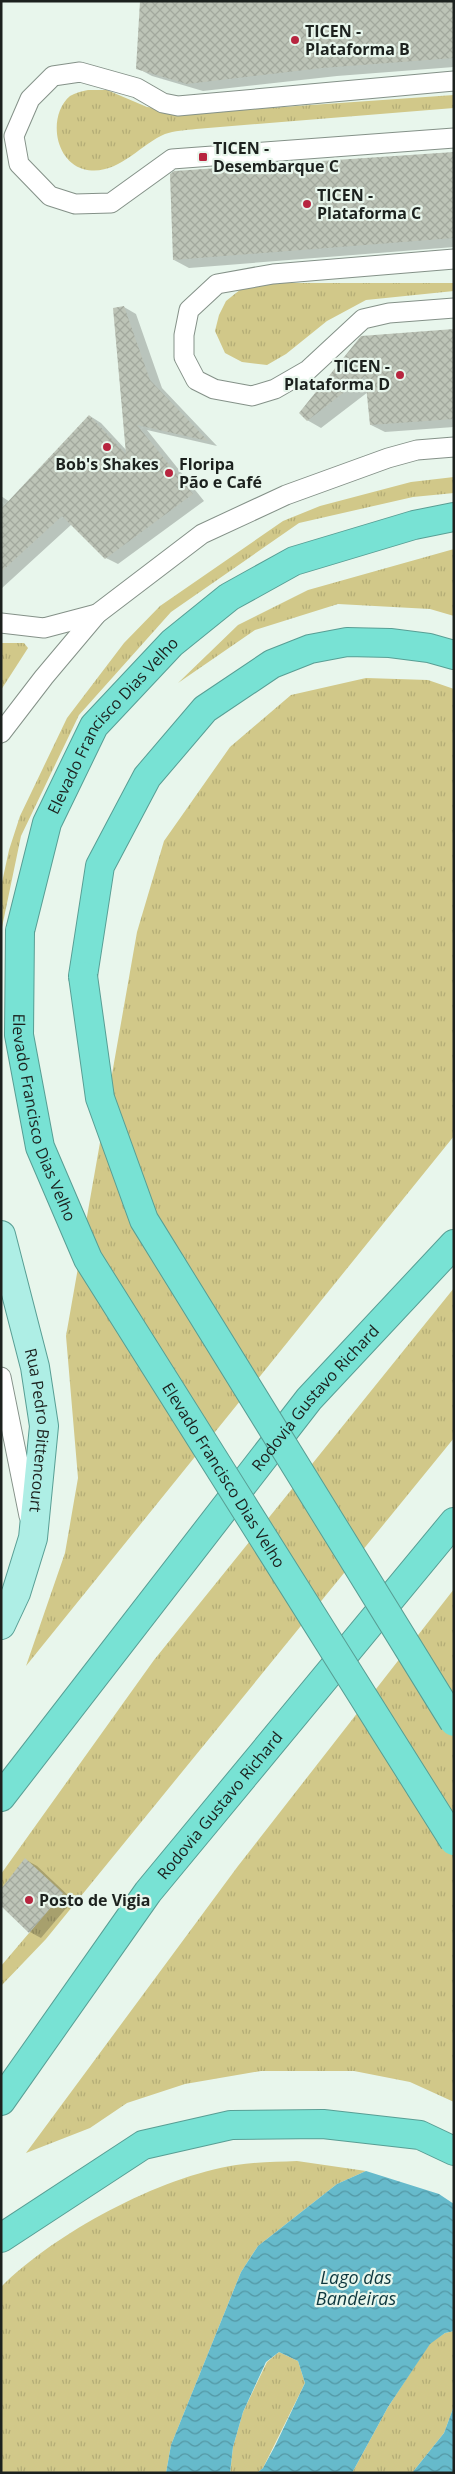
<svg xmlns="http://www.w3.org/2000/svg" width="455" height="2474" viewBox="0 0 455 2474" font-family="'Open Sans',sans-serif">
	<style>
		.grass { fill: url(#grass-tufts) }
		.water { fill: url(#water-waves) }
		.shadow { fill: #0003 }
		.building { fill: url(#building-cross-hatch) }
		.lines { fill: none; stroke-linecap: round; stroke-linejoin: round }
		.lane-casing { stroke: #849188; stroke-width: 21 }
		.primary-casing { stroke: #589e94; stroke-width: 30 }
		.highway-casing { stroke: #589e94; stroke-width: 30 }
		.lane { stroke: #fff; stroke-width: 19 }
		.primary { stroke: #aeeee5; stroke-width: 28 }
		.highway { stroke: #78e2d4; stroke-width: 28 }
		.highway-bridge-casing { stroke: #589e94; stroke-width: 30; stroke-linecap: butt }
		.highway-bridge { stroke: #78e2d4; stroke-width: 28 }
		.poi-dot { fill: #b7253f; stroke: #e8f6ec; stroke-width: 2 }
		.labels { text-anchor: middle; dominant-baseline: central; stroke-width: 4.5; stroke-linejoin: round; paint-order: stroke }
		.poi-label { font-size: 16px; font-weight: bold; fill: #1c211e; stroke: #e8f6ec; text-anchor: start }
		.street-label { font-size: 16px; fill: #1c211e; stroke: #e8f6ec }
		.water-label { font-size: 18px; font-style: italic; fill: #0d373e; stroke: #e8f6ec }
	</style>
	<defs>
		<pattern id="grass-tufts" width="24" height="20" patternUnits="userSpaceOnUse" patternTransform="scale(1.25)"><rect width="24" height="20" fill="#d1c889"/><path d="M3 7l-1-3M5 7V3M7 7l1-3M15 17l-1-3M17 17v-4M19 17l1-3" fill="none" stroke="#b3ac76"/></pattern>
		<pattern id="water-waves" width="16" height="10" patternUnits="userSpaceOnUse" patternTransform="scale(1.25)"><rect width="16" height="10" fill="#66bacb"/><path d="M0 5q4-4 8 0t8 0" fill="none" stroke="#5397a4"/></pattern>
		<pattern id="building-cross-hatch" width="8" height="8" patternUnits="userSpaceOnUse" patternTransform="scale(1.25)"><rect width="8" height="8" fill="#bdc4b7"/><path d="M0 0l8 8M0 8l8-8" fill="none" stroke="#a2a89d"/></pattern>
	</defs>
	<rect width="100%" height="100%" fill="#e8f6ec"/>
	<g class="grass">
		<path d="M 88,90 L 107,90 L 147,107 L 198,113 L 454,95 L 454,108 L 196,129 C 186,130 174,131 165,134 C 139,145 116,178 83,169 C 54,160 48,115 70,96 C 75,93 82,91 88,90 Z"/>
		<polygon points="276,283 454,283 454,291 366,300 327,321 286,354 267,365 242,362 225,353 215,331 219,315 226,301 241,289"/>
		<polygon points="454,477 454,493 413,497 299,523 171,612 79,715 21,836 1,932 1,887 9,850 20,816 67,718 124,643 160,606 283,521 320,506 411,482"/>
		<polygon points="454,549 454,616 430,609 338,604 255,630 178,683 238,625 308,590"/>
		<polygon points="1,643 24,643 28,648 1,690"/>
		<polygon points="366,678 428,680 454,689 454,1136 26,1666 65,1553 78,1478 66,1336 137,932 164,841 230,747 291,695"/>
		<polygon points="454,1288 454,1438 46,1939 1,1986 1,1966 63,1893 1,1889 1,1874 154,1660"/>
		<polygon points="454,1589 454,2102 410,2082 354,2071 261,2071 185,2084 127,2103 90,2128 26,2153 238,1866"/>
		<path d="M 297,2161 L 366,2171 L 337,2184 L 258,2246 L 241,2272 L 171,2445 L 166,2473 L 1,2473 L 1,2287 C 55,2233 159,2177 236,2165 C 255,2162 277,2162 297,2161 Z"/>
		<polygon points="454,2331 454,2406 444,2433 412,2473 352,2473 388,2407 430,2343 445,2333"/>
		<polygon points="279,2352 298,2361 305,2383 263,2468 257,2473 230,2473 233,2447 243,2412 267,2362"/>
	</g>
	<g class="water">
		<polygon points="366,2171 439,2194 454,2204 454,2331 445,2333 430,2344 388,2407 352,2473 257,2473 263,2468 275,2446 305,2383 298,2361 279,2352 266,2362 243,2412 233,2447 230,2473 166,2473 171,2445 241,2272 258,2246 337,2184"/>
		<polygon points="454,2406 454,2473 412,2473 444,2433"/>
	</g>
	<g class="shadow">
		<polygon points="454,1 454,67 337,76 203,91 152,76 137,68"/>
		<polygon points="454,153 454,247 189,268 174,260"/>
		<polygon points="124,307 136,314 162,388 217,446 147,430 204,501 118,564 106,558 72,524 1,589 1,496 10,502 90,416 101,423 127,451"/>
		<polygon points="454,331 454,427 385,432 371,425 368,392 321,428 307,420 362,337"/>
		<polygon points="26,1860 37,1866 73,1900 41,1938 30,1932 1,1904"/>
	</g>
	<g class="building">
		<polygon points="140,1 454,1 454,58 322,68 187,84 136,69"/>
		<polygon points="454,152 454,238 173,260 170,174 174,171"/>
		<polygon points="124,306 150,380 208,441 137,425 193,494 105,559 62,516 1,572 1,509 89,415 126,454 113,308"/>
		<polygon points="454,329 454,419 370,425 365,376 307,421 299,413 361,336"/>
		<polygon points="25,1858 63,1893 29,1933 1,1906 1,1889"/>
	</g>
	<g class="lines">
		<g class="lane-casing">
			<g id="lane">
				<polyline points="454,81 178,106 163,103 137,88 80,72 53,76 30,99 14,136 19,164 50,196 75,204 111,203 172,159 454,138"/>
				<polyline points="454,259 273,274 217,284 189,310 184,335 184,357 196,380 214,389 252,396 275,389 308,370 363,319 389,313 454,308"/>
				<polyline points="1,623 44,628 97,614"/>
				<polyline points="1,733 44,677 97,614 202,534 286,495 388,458 417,450 454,447"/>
				<polyline points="1,1377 29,1516"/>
			</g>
		</g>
		<g class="primary-casing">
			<g id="primary">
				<path id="s1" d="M 1,1235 L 35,1367 L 44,1426 L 33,1538 L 16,1593 L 1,1625"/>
			</g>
		</g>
		<g class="highway-casing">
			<g id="highway">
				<path id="s2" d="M 20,931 L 47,823 L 94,726 L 172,643 L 229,597 L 294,561 L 414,525 L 454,517"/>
				<polyline points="83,976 100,866 147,777 205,709 272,664 310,649 347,642 390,643 429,648 454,655"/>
				<path id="s3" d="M 1,1797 L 309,1399 L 454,1244"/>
				<path id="s4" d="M 1,2101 L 148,1892 L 454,1522"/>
				<polyline points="1,2238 143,2145 231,2125 323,2124 420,2135 454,2151"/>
			</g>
		</g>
		<use href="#lane" class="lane"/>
		<use href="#primary" class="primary"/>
		<use href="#highway" class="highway"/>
		<g class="highway-bridge-casing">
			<g id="highway-bridge">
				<path id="s5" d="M 20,931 L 19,1035 L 40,1147 L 88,1259 L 454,1841"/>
				<polyline points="83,976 100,1098 144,1220 454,1722"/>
			</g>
		</g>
		<use href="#highway-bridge" class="highway-bridge"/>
	</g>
	<g class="poi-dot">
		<circle cx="295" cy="40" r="5"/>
		<rect x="198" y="152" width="10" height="10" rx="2.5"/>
		<circle cx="307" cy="204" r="5"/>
		<circle cx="400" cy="375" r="5"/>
		<circle cx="107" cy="447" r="5"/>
		<circle cx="169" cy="473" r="5"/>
		<circle cx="29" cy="1900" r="5"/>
	</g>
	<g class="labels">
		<g class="poi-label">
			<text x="305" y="31">TICEN -<tspan x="305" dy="18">Plataforma B</tspan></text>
			<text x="213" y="148">TICEN -<tspan x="213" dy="18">Desembarque C</tspan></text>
			<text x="317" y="195">TICEN -<tspan x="317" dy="18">Plataforma C</tspan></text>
			<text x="390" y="366" text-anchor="end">TICEN -<tspan x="390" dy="18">Plataforma D</tspan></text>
			<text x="107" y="464" text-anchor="middle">Bob's Shakes</text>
			<text x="179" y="464">Floripa<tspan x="179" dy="18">Pão e Café</tspan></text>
			<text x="39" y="1900">Posto de Vigia</text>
		</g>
		<g class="street-label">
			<text stroke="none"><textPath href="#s2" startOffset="230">Elevado Francisco Dias Velho</textPath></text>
			<text stroke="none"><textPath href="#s5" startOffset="190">Elevado Francisco Dias Velho</textPath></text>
			<text stroke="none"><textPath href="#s3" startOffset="508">Rodovia Gustavo Richard</textPath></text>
			<text stroke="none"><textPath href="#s1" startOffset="200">Rua Pedro Bittencourt</textPath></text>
			<text stroke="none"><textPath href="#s5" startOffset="595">Elevado Francisco Dias Velho</textPath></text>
			<text stroke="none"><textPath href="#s4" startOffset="368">Rodovia Gustavo Richard</textPath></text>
		</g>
		<g class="water-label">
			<text x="356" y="2277">Lago das<tspan x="356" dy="21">Bandeiras</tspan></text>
		</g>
	</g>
	<rect width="455" height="2474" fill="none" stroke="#1c211e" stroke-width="5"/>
</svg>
